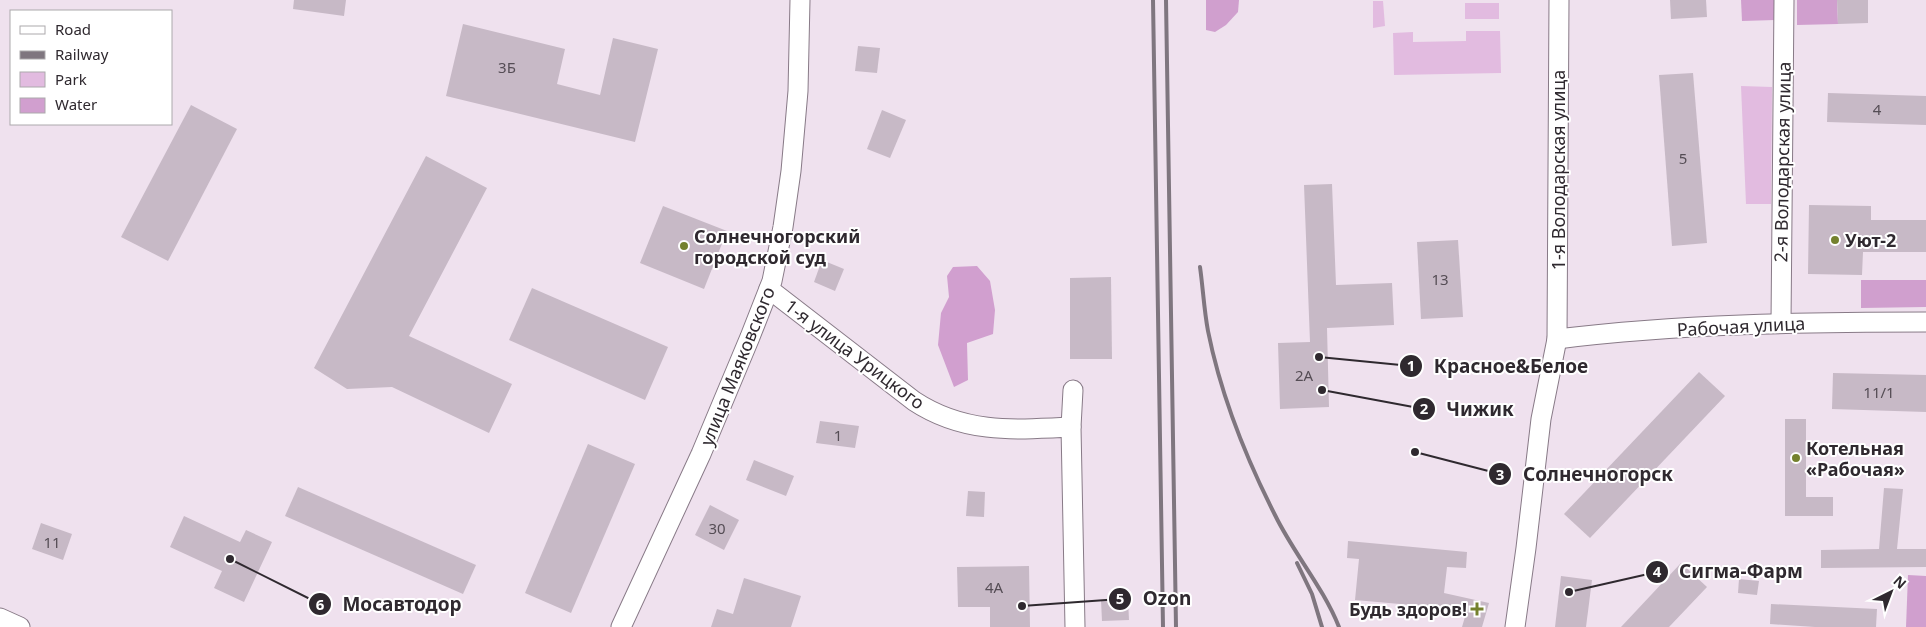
<svg xmlns="http://www.w3.org/2000/svg" width="1926" height="627" viewBox="0 0 1926 627" font-family="'Noto Sans',sans-serif">
	<style>
		.green { fill: #e2bbe0 }
		.forest { fill: #d09fce }
		.water { fill: #d19fcf }
		.building { fill: #c7b9c6 }
		.lines { fill: none; stroke-linecap: round; stroke-linejoin: round }
		.minor-casing { stroke: #887a87; stroke-width: 21 }
		.minor { stroke: #fff; stroke-width: 19 }
		.rail { stroke: #7f767f; stroke-width: 4 }
		.poi-dot { fill: #74812e; stroke: #fff; stroke-width: 2 }
		.labels { text-anchor: middle; dominant-baseline: central; stroke-width: 4; stroke-linejoin: round; paint-order: stroke }
		.number-label { font-size: 15px; fill: #554d55 }
		.street-label { font-size: 18px; fill: #2f292f; stroke: #fff }
		.poi-label { font-size: 18px; font-weight: bold; fill: #2f292f; stroke: #fff; text-anchor: start }
		.leader { fill: none; stroke: #2f292f; stroke-width: 2 }
		.callout-dot { fill: #2f292f; stroke: #fff; stroke-width: 2 }
		.mark-label { font-size: 15px; text-anchor: middle; font-weight: bold; fill: #fff }
		.callout-label { font-size: 19px; text-anchor: middle; font-weight: bold; fill: #2f292f; stroke: #fff; stroke-width: 4; stroke-linejoin: round; paint-order: stroke }
	</style>
	<rect width="100%" height="100%" fill="#efe1ee"/>
	<g class="green">
		<polygon points="1373,1 1383,1 1385,26 1373,28"/>
		<rect x="1465" y="3" width="34" height="16"/>
		<polygon points="1466,31 1500,31 1501,73 1394,75 1393,33 1413,32 1413,42 1466,41"/>
		<polygon points="1741,86 1772,87 1771,204 1746,204"/>
	</g>
	<g class="forest">
		<polygon points="1206,0 1239,0 1238,12 1226,25 1215,32 1206,30"/>
		<polygon points="1741,0 1775,0 1775,20 1742,21"/>
		<polygon points="1797,0 1837,0 1838,24 1797,25"/>
		<polygon points="1861,280 1926,280 1926,307 1861,308"/>
		<polygon points="1908,575 1926,576 1926,627 1906,627"/>
	</g>
	<polygon class="water" points="977,266 990,281 995,310 993,334 967,343 968,380 954,387 938,345 941,313 949,297 947,276 953,267"/>
	<g class="building">
		<polygon points="294,0 346,0 344,16 293,9"/>
		<polygon points="1670,0 1706,0 1707,17 1671,19"/>
		<polygon points="1837,0 1868,0 1868,23 1838,24"/>
		<polygon points="463,24 565,49 557,84 600,95 613,38 658,49 635,142 446,96"/>
		<polygon points="858,46 880,48 877,73 855,71"/>
		<polygon points="1693,73 1707,243 1672,246 1659,75"/>
		<polygon points="1828,93 1926,96 1926,125 1827,122"/>
		<polygon points="191,105 237,129 168,261 121,237"/>
		<polygon points="882,110 906,120 890,158 867,149"/>
		<polygon points="426,156 487,188 409,336 512,384 489,433 392,387 347,389 314,368"/>
		<polygon points="1332,184 1336,285 1392,283 1394,325 1327,328 1329,407 1280,409 1278,343 1310,342 1304,185"/>
		<polygon points="1809,205 1871,206 1871,220 1926,220 1926,252 1863,252 1862,275 1808,274"/>
		<polygon points="663,206 727,231 704,289 640,263"/>
		<polygon points="1458,240 1463,317 1421,319 1417,242"/>
		<polygon points="822,260 844,269 835,291 814,282"/>
		<polygon points="1111,277 1112,359 1070,359 1070,278"/>
		<polygon points="532,288 668,347 645,400 509,340"/>
		<polygon points="1699,372 1725,396 1590,538 1564,514"/>
		<polygon points="1833,373 1926,375 1926,412 1832,409"/>
		<polygon points="1785,419 1806,419 1806,497 1833,497 1833,516 1785,516"/>
		<polygon points="820,421 859,426 855,448 816,443"/>
		<polygon points="588,444 635,464 571,613 525,593"/>
		<polygon points="754,460 794,476 786,496 746,480"/>
		<polygon points="298,487 476,565 463,594 285,516"/>
		<polygon points="1884,488 1903,489 1897,549 1926,549 1926,567 1821,568 1821,550 1879,549"/>
		<polygon points="968,491 985,492 984,517 966,516"/>
		<polygon points="710,505 739,520 724,550 695,535"/>
		<polygon points="184,516 240,542 246,530 272,542 244,602 214,588 222,571 170,547"/>
		<polygon points="41,523 72,534 63,560 32,549"/>
		<polygon points="1348,541 1467,552 1466,568 1447,567 1444,593 1489,603 1482,627 1462,627 1467,610 1355,600 1359,559 1347,558"/>
		<polygon points="1681,563 1707,587 1669,627 1621,627"/>
		<polygon points="1029,566 1030,627 990,627 990,607 958,607 957,567"/>
		<polygon points="1561,576 1592,580 1586,627 1555,627"/>
		<polygon points="744,578 801,596 791,627 711,627 717,609 733,614"/>
		<polygon points="1739,579 1759,581 1757,595 1738,593"/>
		<polygon points="1128,599 1129,620 1102,621 1101,600"/>
		<polygon points="1771,604 1877,609 1876,627 1815,627 1770,624"/>
	</g>
	<g class="lines">
		<g class="minor-casing">
			<g id="minor">
				<path d="M 769,289 L 914,401 C 964,434 1014,430 1071,427 L 1075,627"/>
				<polyline points="1781,323 1784,0"/>
				<path d="M 1557,339 C 1680,324 1803,322 1926,322"/>
				<polyline points="1071,427 1073,390"/>
				<polyline points="0,618 20,627"/>
				<polyline points="621,627 701,454 750,337 772,281 783,227 791,171 798,91 800,0"/>
				<polyline points="1515,627 1526,548 1541,419 1557,339 1559,0"/>
			</g>
		</g>
		<use href="#minor" class="minor"/>
		<g class="rail">
			<polyline points="1153,0 1163,627"/>
			<polyline points="1166,0 1176,627"/>
			<path d="M 1200,267 C 1203,288 1204,310 1208,331 C 1221,396 1245,456 1275,515 C 1294,554 1323,587 1339,627"/>
			<polyline points="1297,563 1312,594 1322,627"/>
		</g>
	</g>
	<g class="poi-dot">
		<circle cx="1835" cy="240" r="5"/>
		<circle cx="684" cy="246" r="5"/>
		<circle cx="1796" cy="458" r="5"/>
		<path d="M1474.5 601.5h5v5h5v5h-5v5h-5v-5h-5v-5h5z"/>
	</g>
	<g class="labels">
		<g class="number-label">
			<text x="507" y="67">3Б</text>
			<text x="1877" y="109">4</text>
			<text x="1683" y="158">5</text>
			<text x="1440" y="279">13</text>
			<text x="1304" y="375">2А</text>
			<text x="1879" y="392">11/1</text>
			<text x="838" y="435">1</text>
			<text x="717" y="528">30</text>
			<text x="52" y="542">11</text>
			<text x="994" y="587">4А</text>
		</g>
		<g class="street-label">
			<text transform="translate(1782 162) rotate(-89)">2-я Володарская улица</text>
			<text transform="translate(1558 170) rotate(-90)">1-я Володарская улица</text>
			<text transform="translate(1741 326) rotate(-3)">Рабочая улица</text>
			<text transform="translate(855 354) rotate(37)">1-я улица Урицкого</text>
			<text transform="translate(737 366) rotate(-68)">улица Маяковского</text>
		</g>
		<g class="poi-label">
			<text x="694" y="236">Солнечногорский<tspan x="694" dy="21">городской суд</tspan></text>
			<text x="1845" y="240">Уют-2</text>
			<text x="1806" y="448">Котельная<tspan x="1806" dy="21">«Рабочая»</tspan></text>
			<text x="1467" y="609" text-anchor="end">Будь здоров!</text>
		</g>
	</g>
	<path class="leader" d="M1319 357L1411 366M1322 390L1424 409M1415 452L1500 474M1569 592L1657 572M1022 606L1120 599M230 559L320 604"/>
	<g class="callout-dot">
		<circle cx="1319" cy="357" r="5"/>
		<circle cx="1322" cy="390" r="5"/>
		<circle cx="1415" cy="452" r="5"/>
		<circle cx="1569" cy="592" r="5"/>
		<circle cx="1022" cy="606" r="5"/>
		<circle cx="230" cy="559" r="5"/>
		<circle cx="1411" cy="366" r="12"/>
		<circle cx="1424" cy="409" r="12"/>
		<circle cx="1500" cy="474" r="12"/>
		<circle cx="1657" cy="572" r="12"/>
		<circle cx="1120" cy="599" r="12"/>
		<circle cx="320" cy="604" r="12"/>
	</g>
	<g class="mark-label">
		<text x="1411" y="371">1</text>
		<text x="1424" y="414">2</text>
		<text x="1500" y="480">3</text>
		<text x="1657" y="577">4</text>
		<text x="1120" y="604">5</text>
		<text x="320" y="610">6</text>
	</g>
	<g class="callout-label">
		<text x="1511" y="373">Красное&amp;Белое</text>
		<text x="1480" y="416">Чижик</text>
		<text x="1598" y="481">Солнечногорск</text>
		<text x="1741" y="578">Сигма-Фарм</text>
		<text x="1167" y="605">Ozon</text>
		<text x="402" y="611">Мосавтодор</text>
	</g>
	<rect x="10" y="10" width="162" height="115" fill="#ffffff" stroke="#aca9ac"/>
	<rect x="20" y="26" width="25" height="8" fill="#ffffff" stroke="#aca9ac"/>
	<text x="55" y="35" font-size="15" fill="#2f292f">Road</text>
	<rect x="20" y="51" width="25" height="8" fill="#7f767f" stroke="#aca9ac"/>
	<text x="55" y="60" font-size="15" fill="#2f292f">Railway</text>
	<rect x="20" y="72" width="25" height="15" fill="#e2bbe0" stroke="#aca9ac"/>
	<text x="55" y="85" font-size="15" fill="#2f292f">Park</text>
	<rect x="20" y="98" width="25" height="15" fill="#d19fcf" stroke="#aca9ac"/>
	<text x="55" y="110" font-size="15" fill="#2f292f">Water</text>
	<g transform="translate(1891 592) rotate(42)" stroke="#ffffff" stroke-width="4" paint-order="stroke">
	<path d="M0-4L9 19L0 12L-9 19Z" fill="#2f292f"/>
	<text y="-8" font-size="14" font-weight="bold" text-anchor="middle" fill="#2f292f">N</text>
	</g>
</svg>
